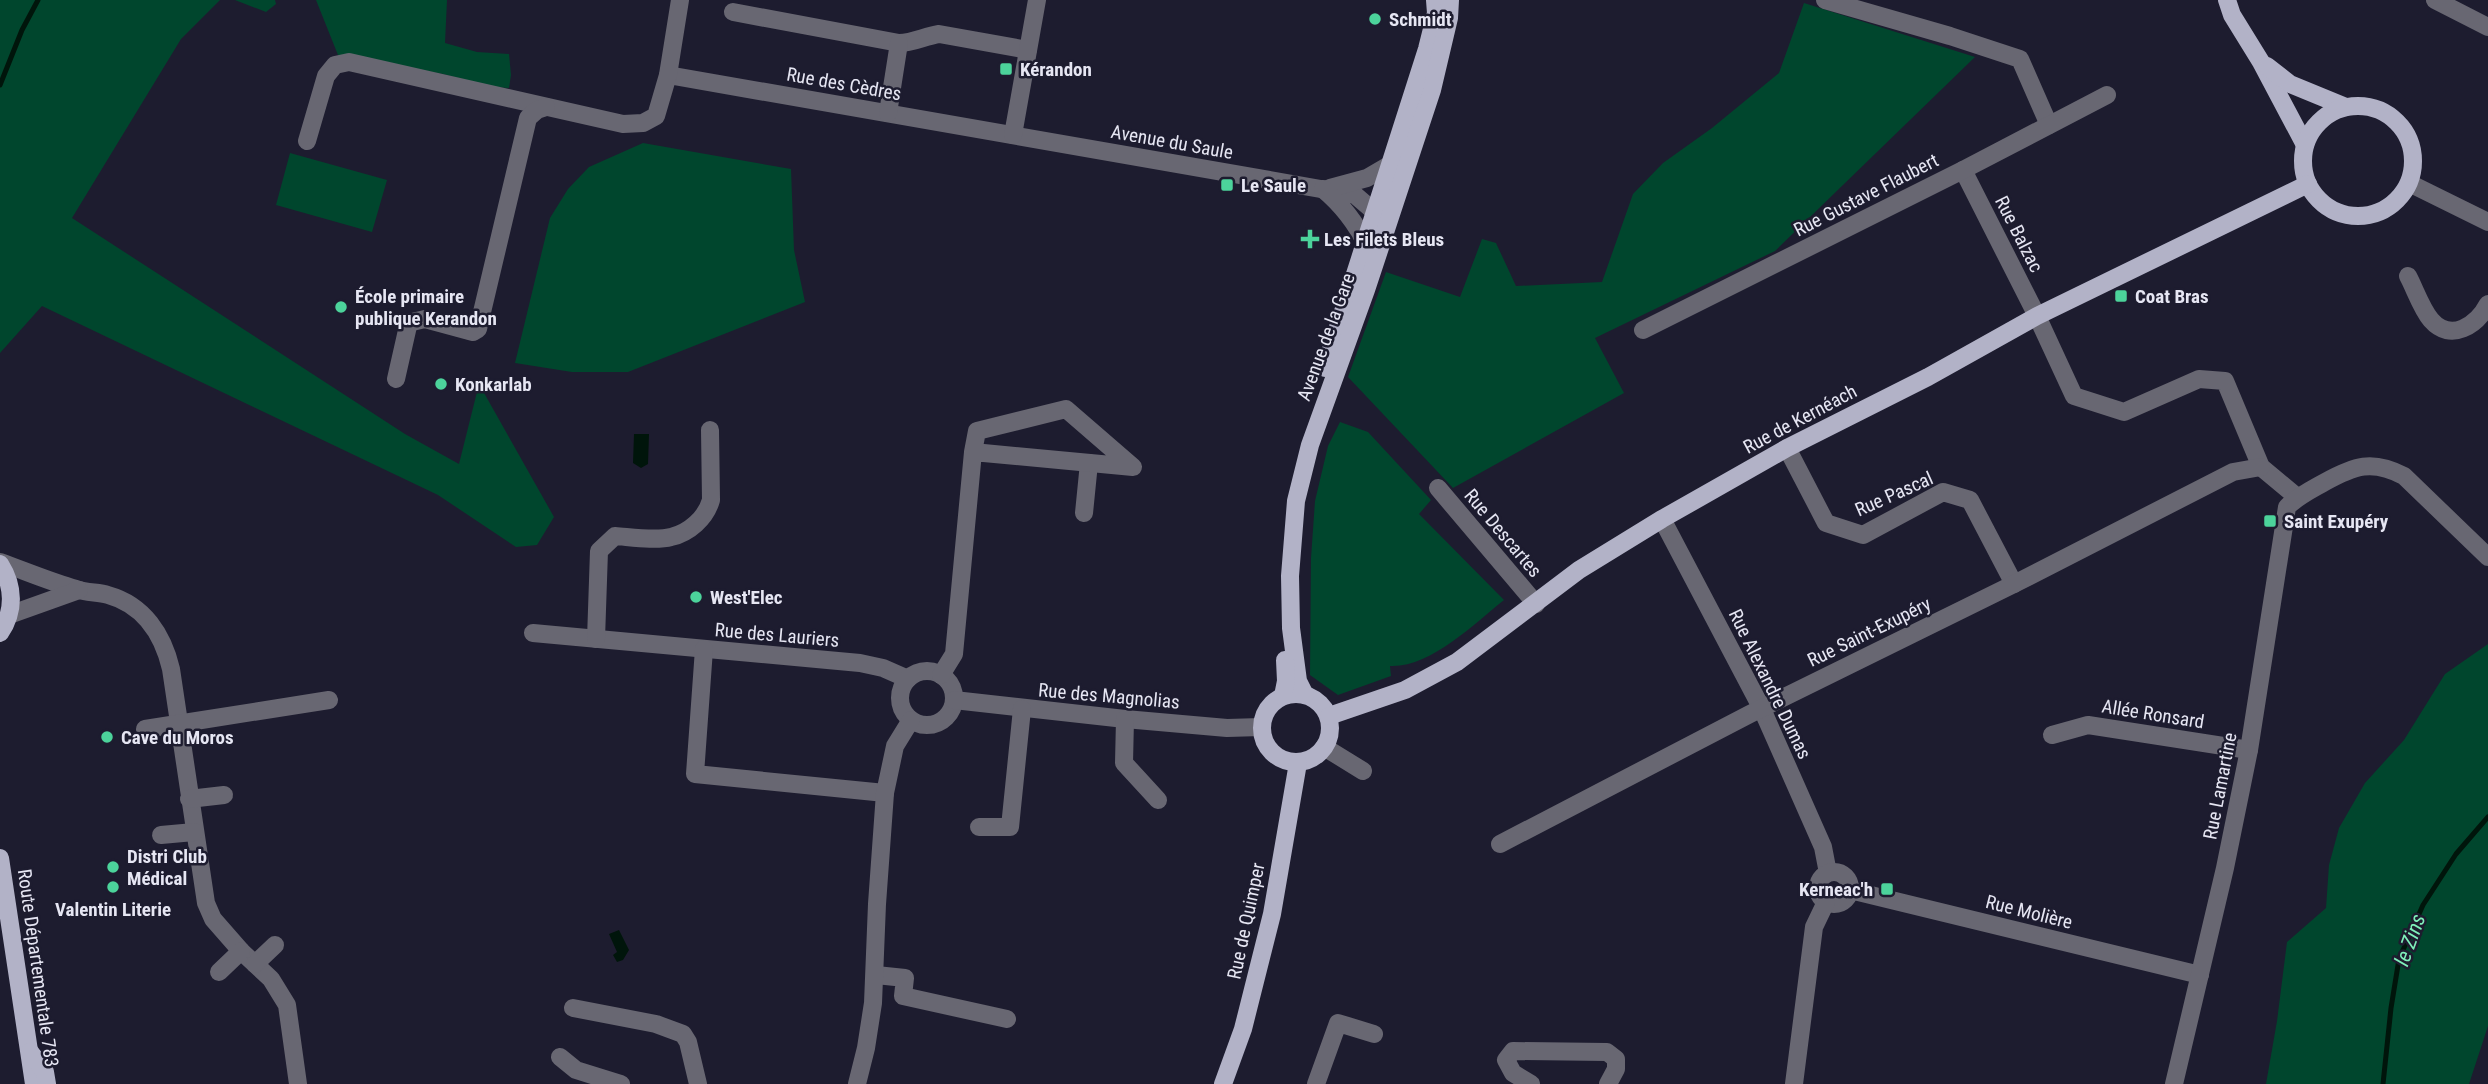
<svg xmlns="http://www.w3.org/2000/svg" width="2488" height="1084" viewBox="0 0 2488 1084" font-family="'Roboto Condensed',sans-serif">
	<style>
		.green { fill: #00462d }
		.water { fill: #00150b }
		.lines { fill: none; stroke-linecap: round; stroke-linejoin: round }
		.stream { stroke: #00150b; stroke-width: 5 }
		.minor { stroke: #686772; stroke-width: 18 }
		.major { stroke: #b2b2c7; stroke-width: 18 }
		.poi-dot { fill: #4cd39b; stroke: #1d1c2f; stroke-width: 2.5 }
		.labels { text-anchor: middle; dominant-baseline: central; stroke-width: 5; stroke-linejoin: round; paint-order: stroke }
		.poi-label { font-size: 19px; font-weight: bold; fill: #e6e6f3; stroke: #1d1c2f; text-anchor: start }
		.street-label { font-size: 19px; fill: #e6e6f3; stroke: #1d1c2f }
		.water-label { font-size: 21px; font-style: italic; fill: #7eefba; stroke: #1d1c2f }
	</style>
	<rect width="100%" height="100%" fill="#1d1c2f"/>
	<g class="green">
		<polygon points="0,0 220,0 181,39 72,218 405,434 459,464 479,384 554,517 537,545 516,547 438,495 42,306 0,353"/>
		<polygon points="235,0 275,0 276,4 266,12"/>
		<polygon points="316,0 447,0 445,43 477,52 509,54 511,75 509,88 492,87 443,74 338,55"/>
		<polygon points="1804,3 1975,57 1775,251 1595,338 1624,393 1453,488 1348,377 1386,272 1460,297 1482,239 1496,243 1516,286 1602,282 1633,194 1663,163 1712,128 1779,73"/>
		<polygon points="643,143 791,169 794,250 805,302 628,372 572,372 515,363 550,218 568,189 589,167"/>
		<polygon points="290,153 387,180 372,232 276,205"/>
		<path d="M 1340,422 L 1368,432 L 1431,500 L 1419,514 L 1504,600 C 1474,624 1430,668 1390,666 L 1391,676 L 1338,695 L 1310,675 L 1311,558 L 1315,501 L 1328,446 Z"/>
		<polygon points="2488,644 2488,1026 2469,1084 2266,1084 2277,1021 2287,942 2326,908 2329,865 2339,828 2365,783 2404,740 2445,674"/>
	</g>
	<g class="water">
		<polygon points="634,434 649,434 648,464 641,468 633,463"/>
		<polygon points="619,930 629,950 623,960 617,962 613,955 617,952 609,934"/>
	</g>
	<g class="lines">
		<g class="stream">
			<polyline points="0,85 22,30 38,0"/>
			<polyline points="2383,1084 2391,1008 2399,959 2423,905 2456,854 2488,817"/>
		</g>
		<g class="minor">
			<polyline points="1825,0 1950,36 2020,59 2049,125"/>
			<polyline points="2435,0 2488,27"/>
			<path d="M 733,12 L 899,43 C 913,43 925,36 939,34 L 1028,50"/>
			<polyline points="668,75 1355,195 1376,213 1379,226"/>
			<polyline points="888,113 899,43"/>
			<polyline points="1013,135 1037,0"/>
			<polyline points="307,141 326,76 335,65 349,62 623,124 643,123 656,116 668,75 680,0"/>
			<polyline points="1963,170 2037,316 2074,396 2124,412 2199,379 2225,381 2261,467 2297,497"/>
			<polyline points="2409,183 2488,222"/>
			<polyline points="1330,188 1367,178 1391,164"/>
			<path d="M 1323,189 C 1342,205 1355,221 1366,244"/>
			<path d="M 2408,276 C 2415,289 2421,308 2431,320 C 2451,343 2477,325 2488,304"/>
			<polyline points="1643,330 1963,170 2107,95"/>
			<polyline points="396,379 408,326 412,322 425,319 473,332 478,329 528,118 537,110 546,107"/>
			<polyline points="1787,448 1826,523 1863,535 1943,492 1970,500 2014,584"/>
			<polyline points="1438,488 1536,604"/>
			<polyline points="1084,513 1089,463"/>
			<polyline points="1662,519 1762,709 1823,847 1828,873"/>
			<path d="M 0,562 C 25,571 51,582 76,589 C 87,593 98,592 108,595 C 144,605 163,635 171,669 L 206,903 L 213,919 L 241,951 L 271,979 L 287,1005 L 298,1084"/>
			<polyline points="9,615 79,590"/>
			<polyline points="533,633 860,663 883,668 908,679"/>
			<path d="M 596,639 L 599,551 L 615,536 C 630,537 656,541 671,537 C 689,533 706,518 711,500 L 710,430"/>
			<polyline points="704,649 695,774 885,793"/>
			<circle cx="927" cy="698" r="27"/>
			<polyline points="941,675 954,654 973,452 977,431 1066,409 1133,467 973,452"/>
			<polyline points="954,700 1125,719 1227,728 1261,727"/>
			<polyline points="1125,719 1124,763 1158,800"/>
			<polyline points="145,729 329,700"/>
			<polyline points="2052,735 2088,725 2249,750"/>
			<polyline points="1324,747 1363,771"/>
			<polyline points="189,799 224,795"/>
			<polyline points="979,827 1010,827 1022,709"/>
			<polyline points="161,835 194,832"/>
			<polyline points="1500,844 1750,714 2014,584 2233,472 2261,467"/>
			<circle cx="1834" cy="888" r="16"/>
			<polyline points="1850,890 2200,975"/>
			<polyline points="255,964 275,945"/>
			<polyline points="219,972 241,951"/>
			<polyline points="876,975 905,978 903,996 1007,1019"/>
			<polyline points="573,1008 656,1024 683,1034 688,1042 698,1084"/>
			<polyline points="560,1057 576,1070 621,1084"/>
			<polyline points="857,1084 866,1048 873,1003 877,904 885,793 895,746 911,720"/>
			<polyline points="1316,1084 1338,1023 1374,1034"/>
			<polyline points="1531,1084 1513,1073 1506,1060 1513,1051 1607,1052 1616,1059 1616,1069 1608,1084"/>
			<polyline points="1794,1084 1814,927 1826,902"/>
			<path d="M 2174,1084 L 2225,868 L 2249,750 L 2287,507 C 2298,496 2311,490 2325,482 C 2354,466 2372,459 2404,476 L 2488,557"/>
		</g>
		<g class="major">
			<polyline points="2227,0 2232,15 2261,62 2305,145"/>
			<polyline points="2267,66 2290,84 2346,107"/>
			<circle cx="2358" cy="161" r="55"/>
			<polyline points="1325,368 1427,49 1436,13 1435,0"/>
			<path d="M 0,564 C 14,586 15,611 0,633"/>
			<circle cx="1296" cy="728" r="34"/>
			<polyline points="1305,695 1298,681 1291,628 1290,576 1296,501 1310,445 1366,290 1432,90 1449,18 1450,0"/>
			<polyline points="1283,696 1286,681 1285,660"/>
			<polyline points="1329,716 1405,690 1457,662 1579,570 1662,519 1787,448 1928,377 2037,316 2308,184"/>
			<polyline points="0,858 34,1084"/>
			<polyline points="30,1052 45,1072 47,1084"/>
			<polyline points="1223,1084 1243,1029 1272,914 1298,763"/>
		</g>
	</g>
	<g class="poi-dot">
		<circle cx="1375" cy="19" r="7"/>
		<rect x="999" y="62" width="14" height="14" rx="3.5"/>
		<rect x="1220" y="178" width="14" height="14" rx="3.5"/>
		<path d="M1306.5 228.5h7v7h7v7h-7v7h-7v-7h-7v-7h7z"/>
		<rect x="2114" y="289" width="14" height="14" rx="3.5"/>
		<circle cx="341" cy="307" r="7"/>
		<circle cx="441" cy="384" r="7"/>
		<rect x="2263" y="514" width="14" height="14" rx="3.5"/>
		<circle cx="696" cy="597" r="7"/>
		<circle cx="107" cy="737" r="7"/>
		<circle cx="113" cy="867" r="7"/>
		<circle cx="113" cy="887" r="7"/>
		<rect x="1880" y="882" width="14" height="14" rx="3.5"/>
	</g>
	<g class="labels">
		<g class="poi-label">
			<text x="1389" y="19">Schmidt</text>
			<text x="1020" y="69">Kérandon</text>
			<text x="1241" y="185">Le Saule</text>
			<text x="1324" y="239">Les Filets Bleus</text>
			<text x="355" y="296">École primaire<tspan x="355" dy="22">publique Kerandon</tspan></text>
			<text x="2135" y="296">Coat Bras</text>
			<text x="455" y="384">Konkarlab</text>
			<text x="2284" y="521">Saint Exupéry</text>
			<text x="710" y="597">West'Elec</text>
			<text x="121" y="737">Cave du Moros</text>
			<text x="127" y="856">Distri Club<tspan x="127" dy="22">Médical</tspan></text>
			<text x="1873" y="889" text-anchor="end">Kerneac'h</text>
			<text x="113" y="909" text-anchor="middle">Valentin Literie</text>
		</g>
		<g class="street-label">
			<text transform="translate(844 84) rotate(10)">Rue des Cèdres</text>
			<text transform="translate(1172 142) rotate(10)">Avenue du Saule</text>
			<text transform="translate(1866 195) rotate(-27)">Rue Gustave Flaubert</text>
			<text transform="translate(2019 234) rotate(63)">Rue Balzac</text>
			<text transform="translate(1326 337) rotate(-70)">Avenue de la Gare</text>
			<text transform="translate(1800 419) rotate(-28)">Rue de Kernéach</text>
			<text transform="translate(1894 494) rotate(-24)">Rue Pascal</text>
			<text transform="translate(1503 533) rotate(50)">Rue Descartes</text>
			<text transform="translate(1869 632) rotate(-26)">Rue Saint-Exupéry</text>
			<text transform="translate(777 635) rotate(5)">Rue des Lauriers</text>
			<text transform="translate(1770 684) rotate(64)">Rue Alexandre Dumas</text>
			<text transform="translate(1109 696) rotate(5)">Rue des Magnolias</text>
			<text transform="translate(2153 714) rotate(9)">Allée Ronsard</text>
			<text transform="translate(2220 786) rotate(-79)">Rue Lamartine</text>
			<text transform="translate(2029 912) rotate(14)">Rue Molière</text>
			<text transform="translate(1246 921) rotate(-78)">Rue de Quimper</text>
			<text transform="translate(38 968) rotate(82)">Route Départementale 783</text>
		</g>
		<g class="water-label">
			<text transform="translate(2410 940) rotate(-70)">le Zins</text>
		</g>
	</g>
</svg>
